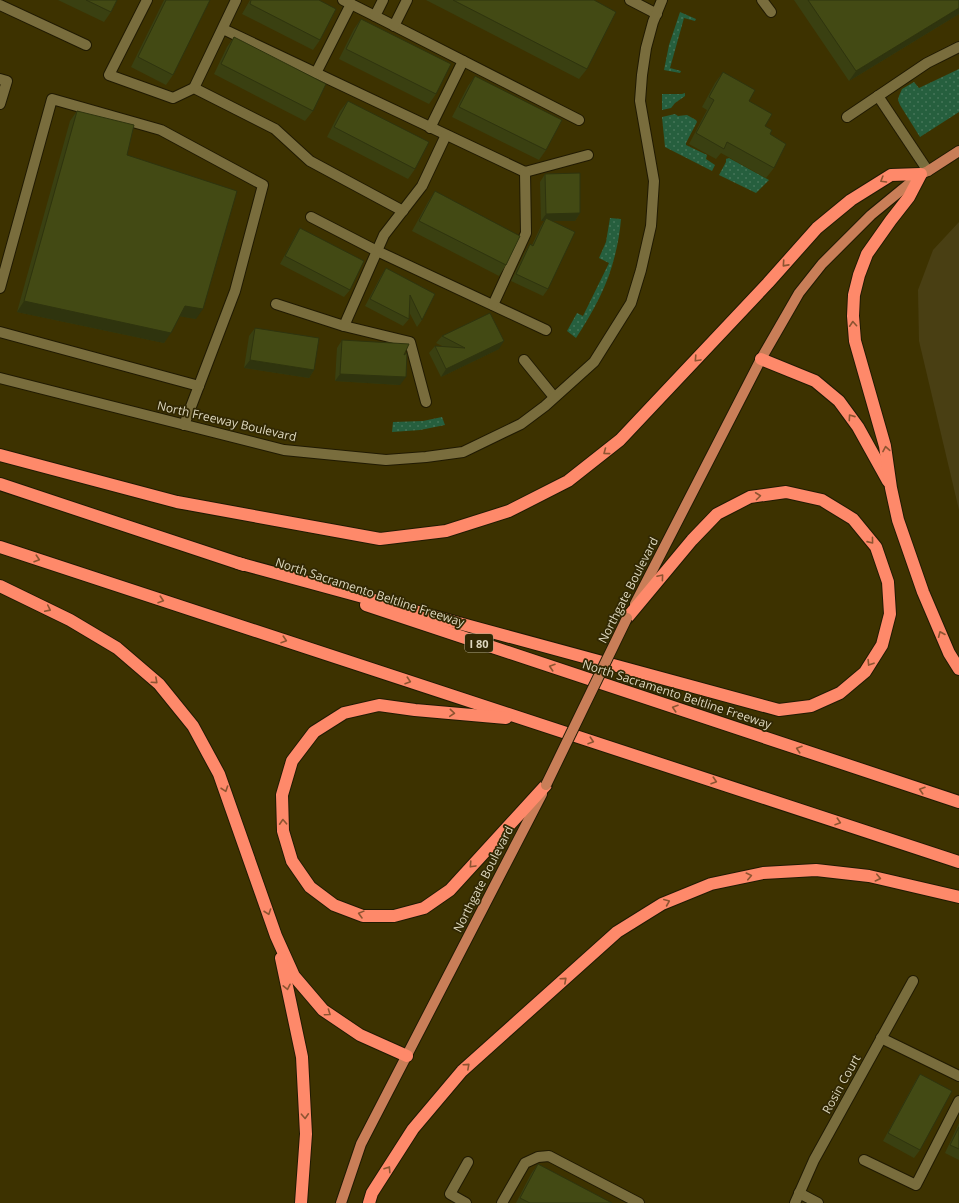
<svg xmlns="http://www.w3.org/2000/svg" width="959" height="1203" viewBox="0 0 959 1203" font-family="'Open Sans',sans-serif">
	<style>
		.built { fill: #493f13 }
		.green { fill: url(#green-dots) }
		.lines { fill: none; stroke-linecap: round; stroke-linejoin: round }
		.minor-casing { stroke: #201a02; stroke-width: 12 }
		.major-casing { stroke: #201a02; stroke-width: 12 }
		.highway-casing { stroke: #201a02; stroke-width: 14 }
		.minor { stroke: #796d3d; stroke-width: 10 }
		.major { stroke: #c97e58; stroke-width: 10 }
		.highway { stroke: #fe896a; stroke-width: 12 }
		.major-bridge-casing { stroke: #201a02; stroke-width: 12; stroke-linecap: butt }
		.major-bridge { stroke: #c97e58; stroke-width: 10 }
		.wall { fill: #3a4011 }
		.shaded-wall { fill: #2f340e }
		.building { fill: #434a14; stroke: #2f340e }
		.oneway { stroke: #8d5431 }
		.labels { text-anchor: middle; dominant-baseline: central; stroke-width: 3.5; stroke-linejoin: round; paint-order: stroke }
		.shield { fill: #312803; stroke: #aaa387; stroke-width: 1 }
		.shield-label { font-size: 11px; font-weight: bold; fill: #ded8bf }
		.street-label { font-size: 12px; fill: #ded8bf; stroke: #312803 }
	</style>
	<defs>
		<pattern id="green-dots" width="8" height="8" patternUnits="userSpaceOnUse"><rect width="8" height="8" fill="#265f3e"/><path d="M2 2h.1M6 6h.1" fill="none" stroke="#457558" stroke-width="1.8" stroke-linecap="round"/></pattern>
	</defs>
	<rect width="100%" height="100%" fill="#3d3200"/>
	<polygon class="built" points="959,222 959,510 919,341 918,290 933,250"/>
	<g class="green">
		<polygon points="680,12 696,19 695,21 684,18 670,68 681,71 680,73 664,70 669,45"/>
		<polygon points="959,69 959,112 920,137 900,105 898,100 899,96 902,89 914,82 919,88"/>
		<polygon points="685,93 685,96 675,103 671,108 662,110 662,94 682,94"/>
		<polygon points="675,114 678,116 687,115 696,120 697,122 686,143 686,145 707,155 706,159 715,165 712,171 665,147 662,117"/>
		<polygon points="729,158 769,180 756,193 719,175 726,162 726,159"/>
		<path d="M 610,218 L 621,219 C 620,231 618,243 615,255 C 608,285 593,312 576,338 L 567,331 L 577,313 L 583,316 L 609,263 L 599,258 L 606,242 Z"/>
		<polygon points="442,417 445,425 420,430 392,432 393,422 423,421"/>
	</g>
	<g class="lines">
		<g class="minor-casing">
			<g id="minor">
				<polyline points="147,0 109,75 173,98 194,88 275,129 310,161 403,211"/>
				<polyline points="343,0 375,16"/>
				<polyline points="383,0 375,16 579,120"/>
				<polyline points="630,0 657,14"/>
				<polyline points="762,0 771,12"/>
				<polyline points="0,5 86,45"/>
				<polyline points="394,26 407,0"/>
				<polyline points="223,29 525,172 588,155"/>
				<polyline points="316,73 351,4"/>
				<polyline points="0,79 7,81 0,104"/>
				<polyline points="194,88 236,0"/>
				<polyline points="878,96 928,171"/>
				<polyline points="847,117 927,63 959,47"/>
				<polyline points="430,128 463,61"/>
				<polyline points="311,217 377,251 546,330"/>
				<polyline points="0,288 52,99 161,130 263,185 235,291 184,425"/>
				<polyline points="276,304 344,326 410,342 426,402"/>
				<polyline points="493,305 526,233 525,172"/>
				<polyline points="344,326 384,235 422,186 446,135"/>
				<polyline points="0,332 199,386"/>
				<polyline points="524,360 554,397"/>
				<polyline points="0,378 284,450 345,456 386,460 426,457 463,452 521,424 545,406 594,362 631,303 641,270 651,226 654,181 640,101 642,75 646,48 653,22 662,0"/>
				<polyline points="881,1038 959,1076"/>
				<polyline points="864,1160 916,1185 959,1101"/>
				<polyline points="799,1193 818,1203"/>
				<polyline points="466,1203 450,1194 468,1162"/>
				<polyline points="502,1203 525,1163 538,1157 549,1156 639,1203"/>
				<polyline points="795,1203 814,1160 913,981"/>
			</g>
		</g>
		<g class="major-casing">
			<g id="major">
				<polyline points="635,604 761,359 799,293 822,264 871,215 921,174 928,171 959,151"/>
				<polyline points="341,1203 361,1144 542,794"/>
			</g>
		</g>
		<g class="highway-casing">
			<g id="highway">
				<polyline points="761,359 815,381 839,401 858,427 888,481"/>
				<polyline points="0,455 177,502 380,539 446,531 509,511 568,481 620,440 768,283 817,228 851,200 891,175 921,174 909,197 891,220 867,254 859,275 854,295 853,316 855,341 885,446 891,488 898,520 923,592 949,653 959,669"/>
				<polyline points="0,484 244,565"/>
				<polyline points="0,547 959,862"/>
				<polyline points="238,563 779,710 811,706 840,693 865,672 882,645 890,614 888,582 876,547 853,519 822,500 786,492 750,497 717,514 692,540 627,618"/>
				<polyline points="0,586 70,620 117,648 159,684 193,726 219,774 276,936 294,976 323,1010 360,1035 407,1056"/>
				<polyline points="366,605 959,802"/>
				<polyline points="506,718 415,710 379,705 344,713 314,732 292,761 282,795 283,831 292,861 310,887 334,905 363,916 394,916 424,908 450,890 546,785"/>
				<polyline points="281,958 302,1057 306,1134 301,1203"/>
				<polyline points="369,1203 372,1193 413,1129 462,1071 617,932 662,904 711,884 763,873 816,870 869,876 959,897"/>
			</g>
		</g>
		<use href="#minor" class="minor"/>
		<use href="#major" class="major"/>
		<use href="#highway" class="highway"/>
		<g class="major-bridge-casing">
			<polyline id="major-bridge" points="546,785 627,618"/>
		</g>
		<use href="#major-bridge" class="major-bridge"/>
	</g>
	<g class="wall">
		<polygon points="58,0 117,0 111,12 104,22"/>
		<polygon points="164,0 210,0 173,75 166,85 131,67"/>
		<polygon points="250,0 319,0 320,40 313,50 242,14"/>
		<polygon points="426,0 594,0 587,69 579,79"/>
		<polygon points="794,0 959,0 959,14 849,81"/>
		<polygon points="361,19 436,94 429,104 339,59 354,29"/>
		<polygon points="234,37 313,111 305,121 214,74 227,47"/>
		<polygon points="723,72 749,101 770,134 774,168 766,178 721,153 716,159 689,144 707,110 702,107 715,83"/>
		<polygon points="475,76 546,150 539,160 452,117 468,86"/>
		<polygon points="348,101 415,169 408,179 327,137 340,111"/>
		<polygon points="77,111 127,155 196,319 179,316 164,343 17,312 70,121"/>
		<polygon points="545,174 580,213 575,221 552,221 548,289 543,296 511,281 525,252 530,244 532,245 541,226 544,221 541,221 540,182"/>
		<polygon points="435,191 506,265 499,276 412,231 428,202"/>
		<polygon points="300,228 350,290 344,297 280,264 295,236"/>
		<polygon points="386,268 435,294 422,320 417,327 409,312 409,319 403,326 365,306 381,276"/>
		<polygon points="255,328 314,370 309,378 244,368 249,336"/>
		<polygon points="442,336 499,349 441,377 429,353 435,346 442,346 436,343"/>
		<polygon points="342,340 404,355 400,385 335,381 337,348"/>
		<polygon points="920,1074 920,1150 914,1158 883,1141 915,1082"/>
		<polygon points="959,1123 959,1160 945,1153"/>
		<polygon points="538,1164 612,1203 516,1203 531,1174"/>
	</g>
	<g class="shaded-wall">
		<polygon points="959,8 959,14 849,81 856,71"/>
		<polygon points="580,213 575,221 545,221 546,218 544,221 541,221 546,214"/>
		<polygon points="24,301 171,333 164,343 17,312"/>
		<polygon points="185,306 203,309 196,319 178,316"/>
		<polygon points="504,341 499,349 441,377 446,369"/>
		<polygon points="250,360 314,370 309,378 244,368"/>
		<polygon points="340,374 406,377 400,385 335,381"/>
	</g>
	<g class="building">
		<polygon points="86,0 117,0 111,12"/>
		<polygon points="166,0 210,0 173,75 138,57"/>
		<polygon points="251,0 319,0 336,9 320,40 250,4"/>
		<polygon points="453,0 594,0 616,12 587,69"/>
		<polygon points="808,0 959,0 959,8 856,71"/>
		<polygon points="361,19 451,64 436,94 346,49"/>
		<polygon points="234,37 326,84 313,111 221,64"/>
		<polygon points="723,72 755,90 749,101 772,114 765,126 772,130 770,134 786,144 774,168 727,142 724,149 696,133 714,100 709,97"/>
		<polygon points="475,76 562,120 546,150 459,107"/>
		<polygon points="348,101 429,142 415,169 334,127"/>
		<polygon points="77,111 134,125 127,155 237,191 203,309 185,306 171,333 24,301"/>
		<polygon points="580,173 580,213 546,214 545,174"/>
		<polygon points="435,191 520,236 506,265 419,221"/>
		<polygon points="546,218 575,232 548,289 516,274 530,244 533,246"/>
		<polygon points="300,228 364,261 350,290 285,256"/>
		<polygon points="386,268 435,294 422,320 410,295 409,319 370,299"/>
		<polygon points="490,313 504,341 446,369 435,346 465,348 442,336"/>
		<polygon points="255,328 319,338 314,370 250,360"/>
		<polygon points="342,340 409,344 404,355 407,353 406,377 340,374"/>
		<polygon points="920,1074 952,1091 920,1150 888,1133"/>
		<polygon points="959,1127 959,1149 950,1145"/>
		<polygon points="538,1164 612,1203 530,1203 520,1198"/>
	</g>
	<defs><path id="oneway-chevron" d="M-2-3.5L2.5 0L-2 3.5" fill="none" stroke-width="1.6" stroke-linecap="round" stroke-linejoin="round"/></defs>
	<g class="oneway">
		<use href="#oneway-chevron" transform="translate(883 180) rotate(149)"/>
		<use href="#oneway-chevron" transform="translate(785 264) rotate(132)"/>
		<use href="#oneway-chevron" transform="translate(853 324) rotate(-94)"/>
		<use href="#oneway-chevron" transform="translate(697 359) rotate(133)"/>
		<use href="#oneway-chevron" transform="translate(851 417) rotate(-125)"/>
		<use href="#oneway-chevron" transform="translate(886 449) rotate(-100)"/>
		<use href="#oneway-chevron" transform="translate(606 452) rotate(143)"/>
		<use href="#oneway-chevron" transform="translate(758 496) rotate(-7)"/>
		<use href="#oneway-chevron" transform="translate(871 541) rotate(51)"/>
		<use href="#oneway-chevron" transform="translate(37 559) rotate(18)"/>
		<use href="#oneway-chevron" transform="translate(661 577) rotate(-50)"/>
		<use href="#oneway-chevron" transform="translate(161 600) rotate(18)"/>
		<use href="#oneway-chevron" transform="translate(48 609) rotate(26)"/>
		<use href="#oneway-chevron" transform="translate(941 634) rotate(-113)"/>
		<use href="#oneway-chevron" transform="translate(284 640) rotate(18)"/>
		<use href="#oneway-chevron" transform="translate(870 663) rotate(122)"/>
		<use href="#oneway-chevron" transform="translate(552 667) rotate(-162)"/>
		<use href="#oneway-chevron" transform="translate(155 681) rotate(42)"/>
		<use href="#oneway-chevron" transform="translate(408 681) rotate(18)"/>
		<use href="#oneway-chevron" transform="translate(675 708) rotate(-162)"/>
		<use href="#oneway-chevron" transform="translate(452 713) rotate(5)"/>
		<use href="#oneway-chevron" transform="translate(591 741) rotate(18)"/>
		<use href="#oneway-chevron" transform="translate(799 749) rotate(-162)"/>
		<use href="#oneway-chevron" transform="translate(714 781) rotate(18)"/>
		<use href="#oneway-chevron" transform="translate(225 789) rotate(71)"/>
		<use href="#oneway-chevron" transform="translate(922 790) rotate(-162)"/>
		<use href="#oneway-chevron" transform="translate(283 822) rotate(-93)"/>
		<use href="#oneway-chevron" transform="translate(838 822) rotate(18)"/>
		<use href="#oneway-chevron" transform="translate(472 865) rotate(133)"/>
		<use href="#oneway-chevron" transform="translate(749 876) rotate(-13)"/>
		<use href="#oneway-chevron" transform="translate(878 878) rotate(13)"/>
		<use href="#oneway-chevron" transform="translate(667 902) rotate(-23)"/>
		<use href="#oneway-chevron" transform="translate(268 912) rotate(71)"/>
		<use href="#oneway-chevron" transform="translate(361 914) rotate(-165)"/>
		<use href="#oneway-chevron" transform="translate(564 980) rotate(-42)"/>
		<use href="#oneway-chevron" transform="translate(287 987) rotate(78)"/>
		<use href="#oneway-chevron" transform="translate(328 1013) rotate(35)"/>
		<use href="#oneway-chevron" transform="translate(467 1066) rotate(-42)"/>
		<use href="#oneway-chevron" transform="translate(305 1116) rotate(87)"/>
		<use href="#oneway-chevron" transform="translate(388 1169) rotate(-57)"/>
	</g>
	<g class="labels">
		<rect class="shield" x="465" y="634" width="28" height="18" rx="3"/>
		<g class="shield-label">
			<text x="479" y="643">I 80</text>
		</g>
		<g class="street-label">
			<text transform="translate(227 421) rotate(13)">North Freeway Boulevard</text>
			<text transform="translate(628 590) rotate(-63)">Northgate Boulevard</text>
			<text transform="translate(370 592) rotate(18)">North Sacramento Beltline Freeway</text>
			<text transform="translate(677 694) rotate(18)">North Sacramento Beltline Freeway</text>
			<text transform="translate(483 879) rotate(-63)">Northgate Boulevard</text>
			<text transform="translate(841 1084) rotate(-61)">Rosin Court</text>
		</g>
	</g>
</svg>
